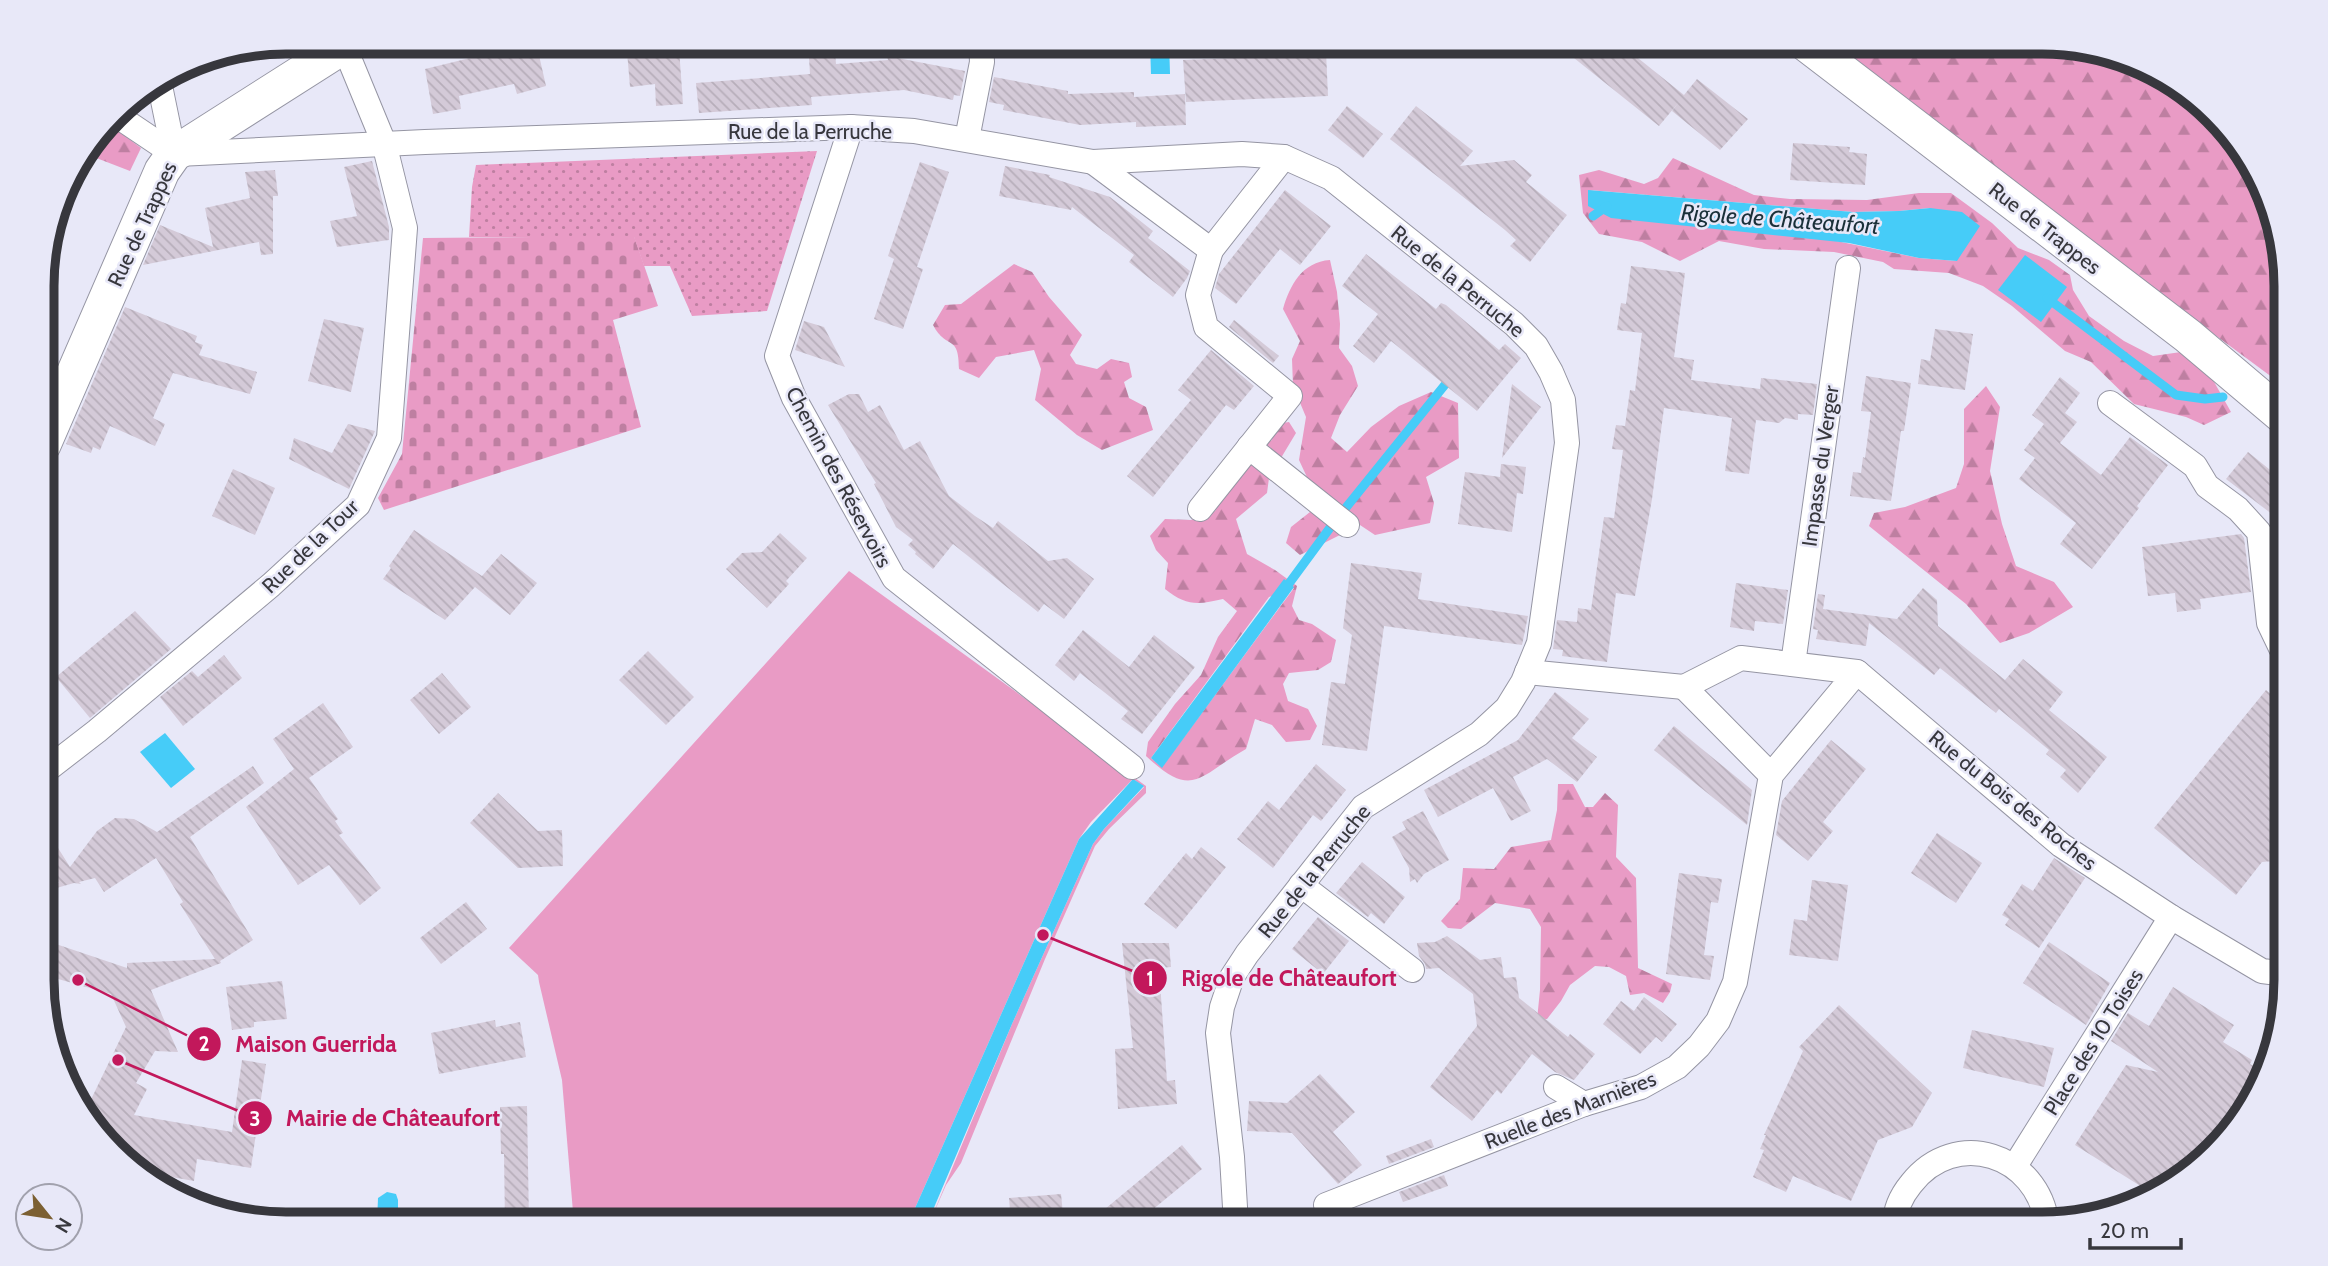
<svg xmlns="http://www.w3.org/2000/svg" width="2328" height="1266" viewBox="0 0 2328 1266" font-family="Cabin,sans-serif">
	<style>
		.grass { fill: #e99bc5 }
		.forest { fill: url(#forest-firs); fill-rule: evenodd }
		.cemetery { fill: url(#cemetery-stones) }
		.park { fill: url(#park-dots) }
		.water { fill: #46ccf8 }
		.lines { fill: none; stroke-linecap: round; stroke-linejoin: round }
		.stream { stroke: #46ccf8; stroke-width: 9 }
		.building { fill: url(#building-back-hatch) }
		.street-casing { stroke: #9595a3; stroke-width: 26 }
		.secondary-casing { stroke: #9595a3; stroke-width: 37 }
		.street { stroke: #fff; stroke-width: 24 }
		.secondary { stroke: #fff; stroke-width: 35 }
		.labels { text-anchor: middle; dominant-baseline: central; stroke-width: 5; stroke-linejoin: round; paint-order: stroke }
		.street-label { font-size: 21px; fill: #37373d; stroke: #e8e8f8 }
		.water-label { font-size: 23px; font-style: italic; fill: #1a3039; stroke: #e8e8f8 }
		.rim { fill: none; stroke: #37373d; stroke-width: 9 }
		.leader { fill: none; stroke: #c2185b; stroke-width: 2.5 }
		.callout-dot { fill: #c2185b; stroke: #e8e8f8; stroke-width: 2.5 }
		.mark-label { font-size: 21px; text-anchor: middle; font-weight: bold; fill: #fff }
		.callout-label { font-size: 23px; text-anchor: middle; font-weight: bold; fill: #c2185b; stroke: #e8e8f8; stroke-width: 5; stroke-linejoin: round; paint-order: stroke }
	</style>
	<defs>
		<pattern id="forest-firs" width="22" height="20" patternUnits="userSpaceOnUse" patternTransform="scale(1.75)"><rect width="22" height="20" fill="#e99bc5"/><path d="M5 1l3.5 6h-7zM16 11l3.5 6h-7z" fill="#be7fa1"/></pattern>
		<pattern id="cemetery-stones" width="16" height="16" patternUnits="userSpaceOnUse" patternTransform="scale(1.75)"><rect width="16" height="16" fill="#e99bc5"/><path d="M2 7V4a2 2 0 0 1 4 0v3zM10 15v-3a2 2 0 0 1 4 0v3z" fill="#be7fa1"/></pattern>
		<pattern id="park-dots" width="8" height="8" patternUnits="userSpaceOnUse" patternTransform="scale(1.75)"><rect width="8" height="8" fill="#e99bc5"/><path d="M2 2h.1M6 6h.1" fill="none" stroke="#be7fa1" stroke-width="1.8" stroke-linecap="round"/></pattern>
		<pattern id="building-back-hatch" width="6" height="6" patternUnits="userSpaceOnUse" patternTransform="scale(1.75)"><rect width="6" height="6" fill="#d4cad8"/><path d="M-1 5l2 2M0 0l6 6M5-1l2 2" fill="none" stroke="#b7aeba"/></pattern>
	</defs>
	<rect width="100%" height="100%" fill="#e8e8f8"/>
	<polygon class="grass" points="849,571 1146,786 1146,793 1109,829 1095,846 1045,959 961,1163 946,1185 929,1224 1012,1024 1093,844 1104,829 1144,787 1133,779 1091,822 1079,839 908,1224 574,1224 562,1080 539,982 538,975 509,948"/>
	<g class="forest">
		<polygon points="1819,42 2042,42 2150,67 2245,150 2284,254 2284,386"/>
		<polygon points="109,124 141,148 130,171 86,154"/>
		<path d="M 1673,158 L 1754,195 L 1790,199 L 1867,200 L 1919,193 L 1951,193 L 1992,223 L 2018,248 L 2049,260 L 2070,275 L 2073,290 L 2089,316 L 2124,341 L 2153,356 L 2181,352 L 2213,380 L 2231,412 L 2204,425 L 2186,417 L 2134,404 L 2091,362 L 2065,351 L 2012,306 L 1983,286 L 1949,273 L 1894,269 L 1883,262 L 1834,252 L 1764,249 L 1719,241 L 1680,261 L 1642,242 L 1599,234 L 1583,213 L 1579,175 L 1599,170 L 1644,184 L 1658,178 ZM 1589,190 L 1853,212 L 1899,211 L 1930,208 L 1957,261 L 1919,258 Z"/>
		<path d="M 1330,260 L 1337,292 L 1340,324 L 1339,348 L 1352,366 L 1358,386 L 1340,415 L 1331,438 L 1347,452 L 1371,427 L 1399,406 L 1431,392 L 1458,403 L 1459,458 L 1426,477 L 1434,503 L 1430,523 L 1375,535 L 1360,525 L 1300,555 L 1286,543 L 1291,527 L 1310,512 L 1312,488 L 1299,460 L 1306,417 L 1293,386 L 1292,359 L 1300,341 L 1283,309 C 1290,285 1302,262 1330,260 Z"/>
		<path d="M 1014,264 L 1032,272 L 1049,297 L 1082,335 L 1070,355 L 1076,364 L 1097,369 L 1111,359 L 1129,363 L 1132,377 L 1124,382 L 1129,398 L 1146,407 L 1153,430 L 1102,450 L 1077,435 L 1035,400 L 1041,369 L 1034,350 L 996,357 L 979,378 L 959,369 C 959,333 947,351 933,325 L 945,305 L 961,304 Z"/>
		<polygon points="1986,386 2000,407 1990,471 2002,524 2016,566 2054,582 2073,607 2029,633 2000,643 1966,604 1869,526 1874,513 1905,507 1956,488 1964,464 1964,409"/>
		<path d="M 1289,422 L 1296,433 L 1269,478 L 1267,493 L 1236,519 L 1247,554 L 1275,570 L 1297,586 L 1292,606 L 1299,620 L 1312,624 L 1336,640 L 1331,662 L 1318,670 L 1289,673 L 1283,684 L 1288,701 L 1308,709 L 1317,726 L 1310,740 L 1286,742 L 1272,725 L 1255,719 L 1246,749 C 1199,775 1194,801 1146,756 L 1148,742 L 1175,704 L 1201,675 L 1218,637 L 1237,611 L 1223,599 C 1198,605 1186,606 1165,589 L 1168,563 L 1156,550 L 1150,536 L 1165,519 L 1191,520 L 1215,511 L 1231,485 L 1261,446 L 1272,440 L 1276,424 ZM 1294,588 L 1162,767 L 1151,758 L 1269,597 Z"/>
		<polygon points="1558,784 1573,784 1585,807 1593,807 1605,793 1618,805 1616,857 1636,878 1638,968 1672,984 1670,992 1663,1003 1644,993 1630,995 1626,976 1609,967 1595,966 1570,985 1561,1001 1547,1019 1537,1020 1540,990 1541,927 1530,909 1495,903 1461,929 1448,928 1441,921 1460,899 1463,868 1494,869 1511,847 1551,840 1557,810"/>
	</g>
	<polygon class="cemetery" points="634,236 658,306 613,320 641,427 384,510 378,498 402,454 423,238"/>
	<polygon class="park" points="817,151 767,311 692,316 670,266 644,266 634,237 469,237 472,187 476,165"/>
	<g class="water">
		<polygon points="1169,42 1170,74 1151,74 1150,43"/>
		<polygon points="1588,190 1853,212 1899,211 1930,208 1962,212 1980,226 1957,261 1919,258 1849,243 1611,218 1588,206"/>
		<polygon points="2025,255 2067,287 2041,322 1998,290"/>
		<polygon points="1284,579 1294,587 1162,768 1151,758"/>
		<polygon points="165,733 195,769 171,788 140,752"/>
		<polygon points="1133,779 1144,786 1104,829 1093,844 1012,1024 927,1224 908,1224 1079,839"/>
		<polygon points="387,1192 396,1194 398,1200 398,1224 377,1224 378,1198"/>
	</g>
	<g class="lines">
		<g class="stream">
			<polyline points="1593,216 1607,206"/>
			<polyline points="2047,298 2176,395 2205,399 2223,397"/>
			<polyline points="1340,515 1452,376"/>
			<polyline points="1282,593 1335,521"/>
		</g>
	</g>
	<g class="building">
		<polygon points="536,42 546,86 517,94 514,84 459,96 461,109 433,114 425,69"/>
		<polygon points="808,42 834,42 836,64 888,60 887,56 965,71 960,96 954,95 953,100 904,90 811,97 812,105 699,113 696,83 810,74"/>
		<polygon points="1554,42 1618,42 1684,95 1697,79 1748,119 1720,150 1672,111 1679,102 1659,126"/>
		<polygon points="679,48 683,104 656,106 655,84 630,87 627,51"/>
		<polygon points="1326,51 1328,96 1186,102 1183,60 1261,57 1261,54"/>
		<polygon points="994,77 1068,91 1068,94 1134,92 1134,97 1185,94 1186,125 1136,127 1136,122 1080,125 1003,110 1004,105 989,102"/>
		<polygon points="1347,106 1383,134 1363,158 1328,130"/>
		<polygon points="1416,106 1473,151 1460,166 1514,160 1532,175 1526,182 1567,215 1530,262 1510,246 1516,240 1505,230 1390,139"/>
		<polygon points="1793,143 1850,147 1849,152 1867,154 1865,185 1790,180"/>
		<polygon points="372,161 389,227 389,240 337,247 330,221 357,216 344,167"/>
		<polygon points="920,162 949,172 917,267 923,269 903,329 874,319 894,259 888,256"/>
		<polygon points="1005,166 1050,175 1049,177 1110,197 1153,231 1148,238 1190,271 1187,278 1173,297 1129,262 1134,255 1072,207 1071,210 999,196"/>
		<polygon points="275,170 278,196 273,196 273,254 261,255 259,242 143,265 160,225 213,247 205,208 250,198 245,172"/>
		<polygon points="1285,190 1331,226 1300,265 1280,249 1236,304 1215,288 1219,274"/>
		<polygon points="1366,254 1436,309 1441,303 1446,305 1499,350 1505,344 1521,358 1477,411 1391,341 1374,363 1353,346 1378,314 1342,286"/>
		<polygon points="1631,266 1685,273 1674,357 1694,360 1691,380 1760,389 1761,378 1817,384 1813,415 1798,414 1798,420 1785,418 1779,423 1756,420 1749,474 1725,471 1732,418 1664,408 1652,499 1635,596 1616,593 1607,662 1562,656 1563,650 1553,649 1557,620 1577,622 1578,608 1591,610 1604,517 1614,518 1623,450 1612,449 1616,425 1625,426 1630,390 1635,391 1642,333 1617,330 1621,303 1626,304"/>
		<polygon points="125,307 197,336 195,342 203,345 199,355 257,372 250,394 173,373 153,418 165,424 155,446 110,426 100,450 93,447 91,453 66,444"/>
		<polygon points="324,319 364,328 351,392 308,381"/>
		<polygon points="1234,320 1279,356 1273,363 1229,327"/>
		<polygon points="804,321 824,327 845,367 795,350"/>
		<polygon points="1935,329 1973,334 1965,390 1918,384 1921,359 1930,361"/>
		<polygon points="1211,350 1254,386 1234,410 1226,405 1153,497 1127,476 1191,400 1178,390"/>
		<polygon points="1866,376 1911,383 1904,431 1901,431 1891,501 1850,496 1853,472 1861,473 1863,457 1865,458 1871,412 1861,411"/>
		<polygon points="2060,377 2080,393 2065,413 2077,422 2060,443 2101,475 2130,437 2168,465 2137,506 2139,508 2092,569 2060,544 2076,523 2019,479 2035,458 2024,450 2044,424 2032,415"/>
		<polygon points="1512,384 1541,407 1502,458"/>
		<polygon points="849,394 859,394 868,412 880,405 904,450 920,441 949,496 975,516 993,528 998,521 1048,561 1067,558 1094,579 1064,619 1044,604 1038,612 953,544 933,569 915,554 916,552 908,545 913,540 896,527 874,484 876,483 828,405"/>
		<polygon points="348,424 375,431 349,489 289,459 294,438 332,453"/>
		<polygon points="2248,452 2285,482 2285,524 2226,479"/>
		<polygon points="1501,464 1526,467 1523,494 1517,493 1512,532 1458,524 1465,472 1500,477"/>
		<polygon points="233,469 275,488 255,535 212,516"/>
		<polygon points="414,530 482,576 501,554 537,583 510,615 475,587 445,620 383,579 391,568 389,566"/>
		<polygon points="780,533 807,558 786,581 789,584 767,608 726,569 742,553 762,552"/>
		<polygon points="2241,534 2244,538 2251,592 2200,599 2201,609 2177,612 2175,593 2148,596 2142,547"/>
		<polygon points="1351,563 1422,573 1418,599 1528,616 1522,645 1384,626 1367,751 1322,745 1331,682 1345,684 1352,635 1343,628"/>
		<polygon points="1736,583 1788,590 1783,624 1755,621 1754,631 1730,627"/>
		<polygon points="1923,588 1937,600 1938,626 2005,680 2023,659 2063,692 2049,710 2107,757 2078,793 2060,777 2066,770 2046,754 2049,750 1999,709 1996,713 1940,668 1934,675 1869,623 1866,646 1816,639 1818,630 1813,629 1818,594 1825,595 1823,609 1897,619"/>
		<polygon points="135,611 171,649 90,718 56,677"/>
		<polygon points="1083,630 1129,667 1154,635 1195,667 1142,734 1121,719 1128,711 1080,673 1074,681 1055,665"/>
		<polygon points="648,651 694,697 666,725 619,680"/>
		<polygon points="224,655 242,678 183,726 160,697 192,671 198,677"/>
		<polygon points="442,673 471,707 439,734 410,700"/>
		<polygon points="2266,690 2281,703 2282,712 2285,713 2286,860 2262,862 2236,895 2154,828"/>
		<polygon points="1555,692 1589,719 1572,738 1597,757 1577,782 1547,759 1513,777 1531,811 1511,821 1493,788 1438,817 1424,790 1518,740"/>
		<polygon points="323,703 353,747 309,778 338,819 335,821 343,833 339,835 381,888 360,905 329,865 298,885 246,807 294,769 273,739"/>
		<polygon points="1674,726 1752,790 1747,825 1654,750"/>
		<polygon points="1831,740 1866,769 1823,822 1833,831 1808,861 1776,835 1782,801"/>
		<polygon points="1316,764 1346,790 1321,821 1313,815 1273,868 1237,839 1268,801 1279,810"/>
		<polygon points="253,766 264,783 190,837 253,940 220,961 221,963 151,990 178,1052 155,1051 136,1083 147,1089 134,1115 232,1132 242,1060 266,1064 251,1168 197,1159 194,1181 149,1173 83,1116 126,1027 111,994 44,975 44,940 127,968 127,963 215,959 180,904 183,902 156,858 104,892 95,878 79,882 81,884 74,883 53,889 59,882 44,880 53,840 70,867 97,831 115,818 134,819 157,832"/>
		<polygon points="498,793 538,831 562,830 563,866 518,868 470,823"/>
		<polygon points="1423,811 1449,860 1424,874 1417,883 1415,879 1410,882 1409,868 1392,837 1406,829 1402,822"/>
		<polygon points="1937,833 1982,863 1956,903 1911,873"/>
		<polygon points="1201,847 1226,867 1176,929 1144,904 1186,853 1192,859"/>
		<polygon points="2054,858 2085,878 2039,948 2005,925 2009,919 2002,915 2022,884 2033,891"/>
		<polygon points="1362,862 1405,897 1384,924 1371,913 1368,917 1336,893"/>
		<polygon points="1679,873 1722,879 1718,903 1711,902 1704,955 1714,956 1710,980 1666,974"/>
		<polygon points="1812,880 1848,885 1838,961 1789,955 1794,919 1807,921"/>
		<polygon points="466,902 487,929 441,964 420,938"/>
		<polygon points="1318,917 1349,941 1323,974 1292,949"/>
		<polygon points="1447,936 1480,960 1501,957 1504,978 1516,977 1519,998 1568,1037 1570,1034 1595,1054 1574,1080 1555,1072 1532,1054 1501,1094 1497,1090 1472,1121 1430,1087 1477,1026 1473,994 1439,968 1426,969 1425,964 1419,956 1417,943 1435,942"/>
		<polygon points="2049,942 2110,983 2086,1025 2023,983"/>
		<polygon points="1122,943 1169,943 1171,967 1159,968 1167,1081 1175,1080 1177,1104 1118,1109 1115,1049 1133,1048"/>
		<polygon points="282,981 287,1019 254,1022 254,1027 232,1030 226,987"/>
		<polygon points="2173,987 2234,1025 2223,1042 2252,1060 2250,1064 2264,1072 2261,1088 2177,1183 2150,1192 2075,1145 2126,1065 2158,1072 2111,1041 2128,1013 2149,1026"/>
		<polygon points="1644,997 1677,1024 1662,1042 1656,1037 1640,1054 1603,1024 1621,1001 1634,1011"/>
		<polygon points="1839,1005 1932,1093 1912,1127 1878,1140 1851,1201 1793,1176 1786,1192 1753,1177 1764,1150 1760,1149 1766,1135 1764,1135 1803,1051 1799,1047"/>
		<polygon points="495,1020 496,1027 520,1022 526,1057 439,1074 431,1033"/>
		<polygon points="1972,1030 2054,1048 2044,1087 1963,1068"/>
		<polygon points="1320,1074 1355,1112 1333,1132 1362,1165 1338,1184 1292,1133 1247,1131 1249,1101 1287,1103"/>
		<polygon points="527,1106 529,1224 505,1224 504,1154 501,1154 500,1107"/>
		<polygon points="1431,1139 1434,1147 1389,1164 1386,1156"/>
		<polygon points="1182,1145 1202,1169 1157,1206 1136,1224 1087,1224"/>
		<polygon points="1444,1175 1448,1186 1403,1202 1399,1192"/>
		<polygon points="1061,1194 1064,1224 1011,1224 1009,1198"/>
	</g>
	<g class="lines">
		<g class="street-casing">
			<g id="street">
				<polyline points="159,81 174,154"/>
				<polyline points="116,115 174,154"/>
				<polyline points="851,127 777,356 794,398 894,578 1132,767"/>
				<polyline points="967,139 982,62 981,42"/>
				<polyline points="178,154 425,142 851,127 914,131 1093,162 1242,154 1284,157 1331,178 1514,324 1536,346 1551,372 1563,400 1567,443 1539,643 1523,682 1507,708 1479,734 1363,807 1247,954 1232,977 1222,1007 1218,1033 1232,1157 1236,1224"/>
				<polyline points="1093,162 1211,250 1284,157"/>
				<polyline points="2110,403 2195,466 2207,486 2238,509 2259,532 2269,623 2281,648 2285,651"/>
				<polyline points="1249,447 1347,525"/>
				<polyline points="1200,509 1290,396 1206,327 1198,295 1211,250"/>
				<polyline points="1793,664 1848,268"/>
				<polyline points="1527,672 1684,687"/>
				<polyline points="1857,672 2061,845 2171,917 2262,971 2286,974"/>
				<polyline points="44,772 97,731 271,585 358,505 389,438 405,228 384,143 344,46"/>
				<polyline points="1301,885 1412,970"/>
				<polyline points="1556,1087 1584,1104"/>
				<polyline points="2015,1166 2171,917"/>
				<polyline points="1326,1205 1584,1104 1641,1087 1677,1067 1699,1046 1718,1021 1735,982 1771,775 1857,672 1741,658 1684,687 1771,775"/>
				<path d="M 1895,1224 C 1895,1209 1902,1195 1911,1184 C 1955,1127 2038,1154 2047,1224"/>
			</g>
		</g>
		<g class="secondary-casing">
			<g id="secondary">
				<polyline points="1804,42 2188,336 2284,417"/>
				<polyline points="43,445 162,171 174,154 350,42"/>
			</g>
		</g>
		<use href="#street" class="street"/>
		<use href="#secondary" class="secondary"/>
	</g>
	<g class="labels">
		<g class="street-label">
			<text x="810" y="131">Rue de la Perruche</text>
			<text transform="translate(142 224) rotate(-65)">Rue de Trappes</text>
			<text transform="translate(2045 228) rotate(38)">Rue de Trappes</text>
			<text transform="translate(1458 281) rotate(39)">Rue de la Perruche</text>
			<text transform="translate(1820 466) rotate(-82)">Impasse du Verger</text>
			<text transform="translate(839 477) rotate(62)">Chemin des Réservoirs</text>
			<text transform="translate(310 546) rotate(-44)">Rue de la Tour</text>
			<text transform="translate(2013 800) rotate(39)">Rue du Bois des Roches</text>
			<text transform="translate(1314 871) rotate(-51)">Rue de la Perruche</text>
			<text transform="translate(2093 1042) rotate(-58)">Place des 10 Toises</text>
			<text transform="translate(1570 1110) rotate(-21)">Ruelle des Marnières</text>
		</g>
		<g class="water-label">
			<text transform="translate(1780 219) rotate(4)">Rigole de Châteaufort</text>
		</g>
	</g>
	<path d="M0 0H2328V1266H0ZM286 54H2042A232 232 0 0 1 2274 286V980A232 232 0 0 1 2042 1212H286A232 232 0 0 1 54 980V286A232 232 0 0 1 286 54Z" fill="#e8e8f8" fill-rule="evenodd"/>
	<path class="rim" d="M286 54H2042A232 232 0 0 1 2274 286V980A232 232 0 0 1 2042 1212H286A232 232 0 0 1 54 980V286A232 232 0 0 1 286 54Z"/>
	<path class="leader" d="M1043 935L1150 978M78 980L204 1044M118 1060L255 1118"/>
	<g class="callout-dot">
		<circle cx="1043" cy="935" r="7"/>
		<circle cx="78" cy="980" r="7"/>
		<circle cx="118" cy="1060" r="7"/>
		<circle cx="1150" cy="978" r="18"/>
		<circle cx="204" cy="1044" r="18"/>
		<circle cx="255" cy="1118" r="18"/>
	</g>
	<g class="mark-label">
		<text x="1150" y="986">1</text>
		<text x="204" y="1051">2</text>
		<text x="255" y="1126">3</text>
	</g>
	<g class="callout-label">
		<text x="1289" y="986">Rigole de Châteaufort</text>
		<text x="316" y="1052">Maison Guerrida</text>
		<text x="393" y="1126">Mairie de Châteaufort</text>
	</g>
	<g transform="translate(49 1217) rotate(120)"><circle r="33" fill="#e8e8f8" stroke="#a1a1ad" stroke-width="2"/>
	<path d="M0-5L12 26L0 18L-12 26Z" fill="#7c6033"/>
	<text y="-10" font-size="19" font-weight="bold" text-anchor="middle" fill="#37373d">N</text>
	</g>
	<path d="M2090 1238v10h91v-10" fill="none" stroke="#37373d" stroke-width="3.5"/>
	<text x="2100" y="1238" font-size="21" fill="#37373d" stroke="#e8e8f8" stroke-width="5" paint-order="stroke">20 m</text>
</svg>
